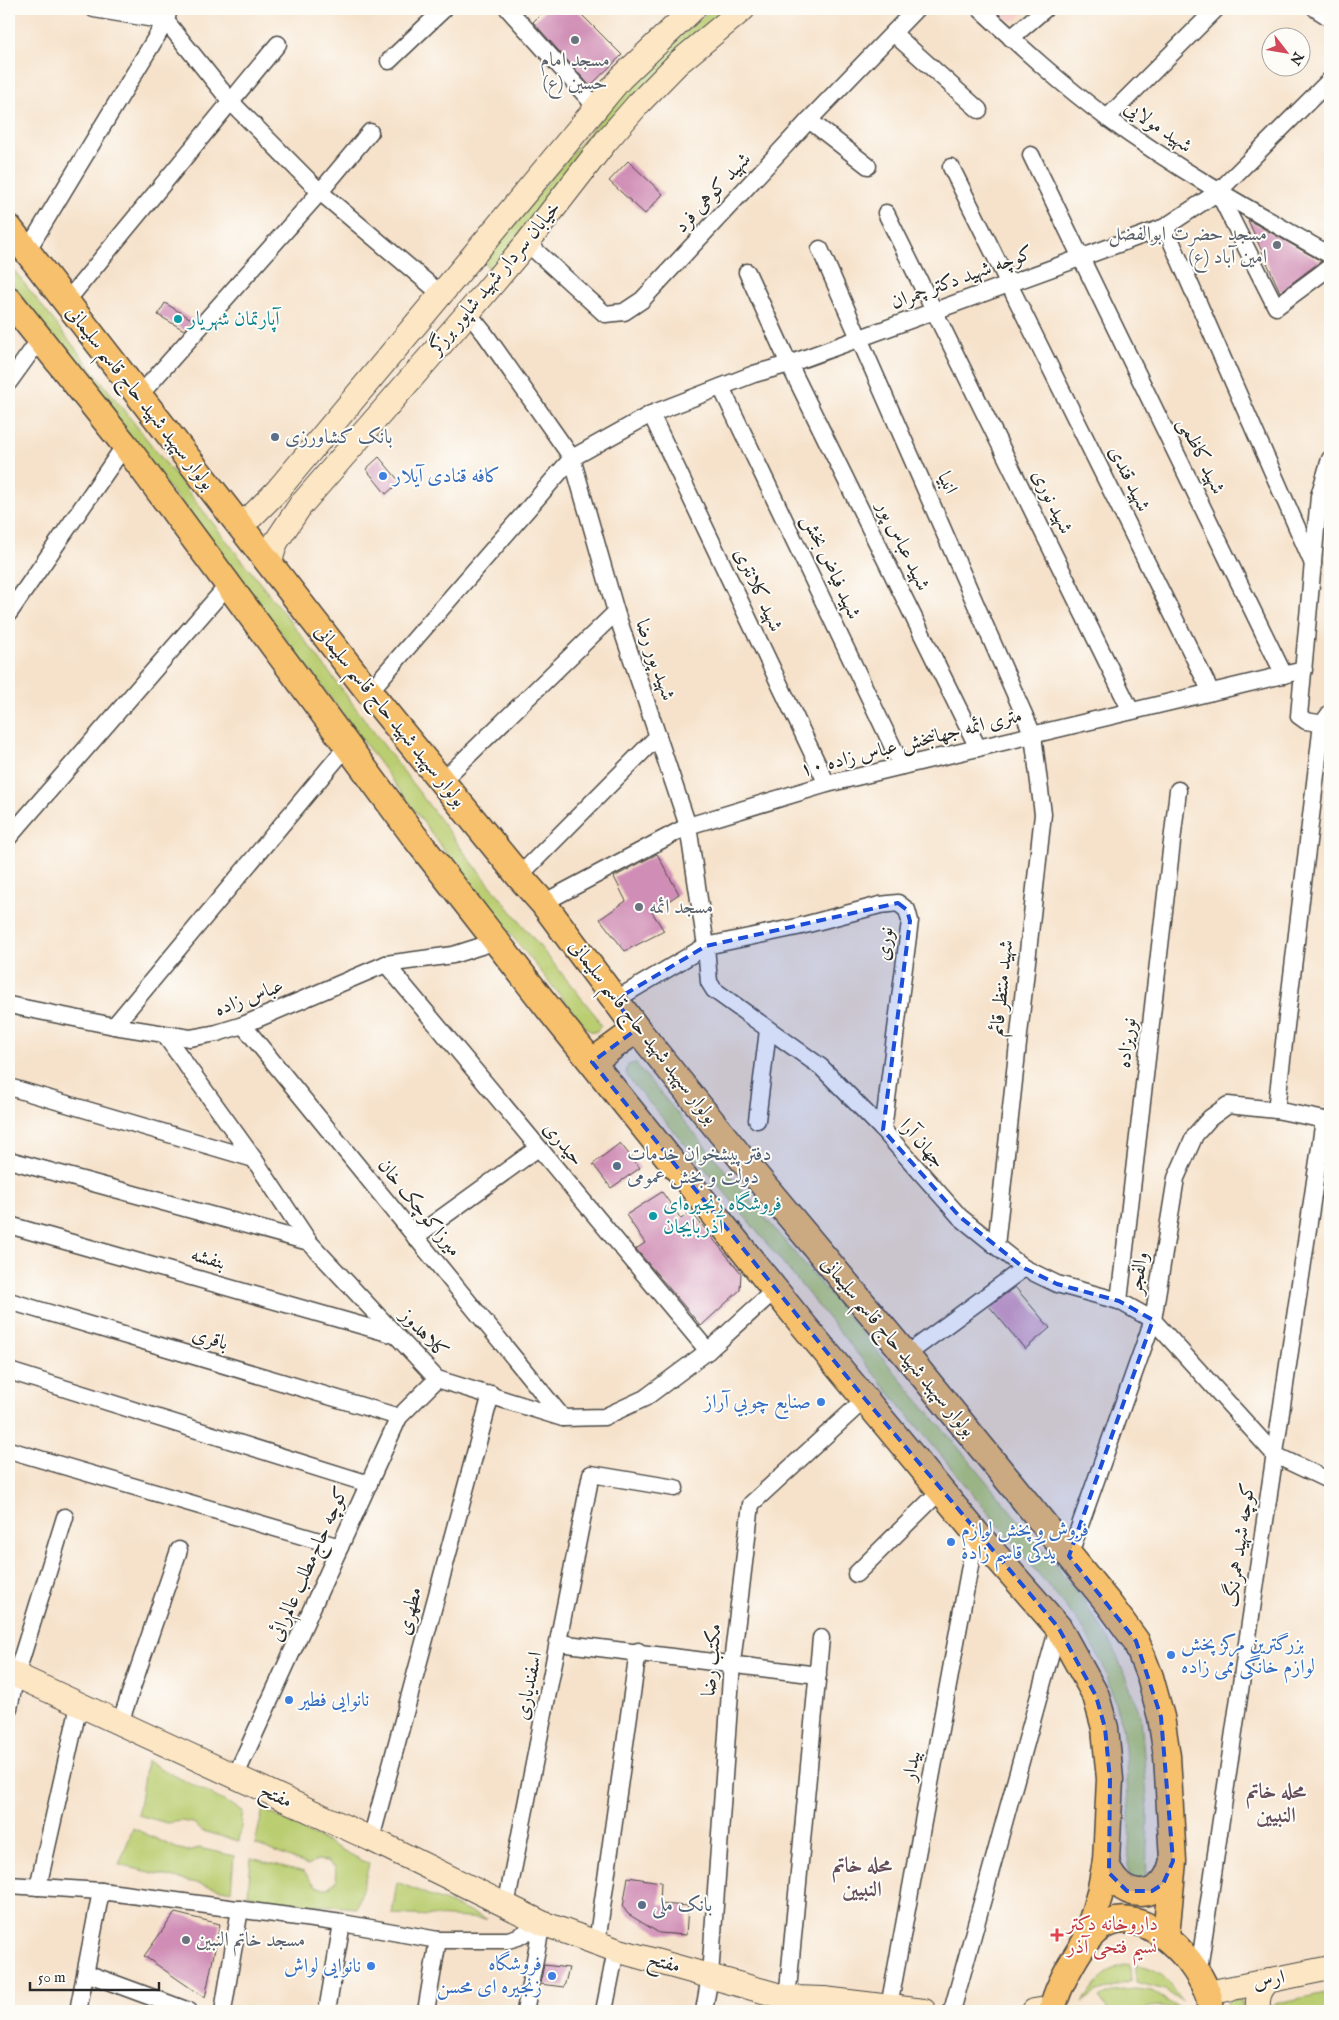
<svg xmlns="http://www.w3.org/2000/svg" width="1339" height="2020" viewBox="0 0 1339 2020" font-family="'IM FELL English',Amiri,serif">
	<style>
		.built { fill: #f7d0ce }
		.green { fill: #bacd71; stroke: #727c4e }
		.building { fill: #d08eb6 }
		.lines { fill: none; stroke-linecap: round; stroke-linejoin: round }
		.street-casing { stroke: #494643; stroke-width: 19 }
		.secondary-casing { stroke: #494643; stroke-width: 26 }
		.primary-casing { stroke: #494643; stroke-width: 29 }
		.street { stroke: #fff; stroke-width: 16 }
		.secondary { stroke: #fce6c4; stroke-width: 24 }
		.primary { stroke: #f7c06c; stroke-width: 26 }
		.marked { fill: #1d4ed8; fill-opacity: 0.2; stroke: #1d4ed8; stroke-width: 4; stroke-dasharray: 10 6; stroke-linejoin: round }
		.worship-dot { fill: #6b7280; stroke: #fdfcf7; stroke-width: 2 }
		.culture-dot { fill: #0f9aa8; stroke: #fdfcf7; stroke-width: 2 }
		.service-dot { fill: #5c6f8a; stroke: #fdfcf7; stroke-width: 2 }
		.shop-dot { fill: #3f7fe0; stroke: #fdfcf7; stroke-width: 2 }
		.health-dot { fill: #e0444e; stroke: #fdfcf7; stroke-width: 2 }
		.labels { text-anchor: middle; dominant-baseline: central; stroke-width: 4; stroke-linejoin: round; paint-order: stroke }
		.worship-label { font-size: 20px; fill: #5b616d; stroke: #fdfcf7; text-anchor: start }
		.street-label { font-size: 20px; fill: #2b2b2b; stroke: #fdfcf7 }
		.culture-label { font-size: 20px; fill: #0d838f; stroke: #fdfcf7; text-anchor: start }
		.service-label { font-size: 20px; fill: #4e5e75; stroke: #fdfcf7; text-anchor: start }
		.shop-label { font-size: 20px; fill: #366cbe; stroke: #fdfcf7; text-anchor: start }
		.health-label { font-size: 20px; fill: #be3a42; stroke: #fdfcf7; text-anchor: start }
		.neighbourhood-label { font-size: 21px; font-weight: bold; fill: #654e5c; stroke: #fdfcf7 }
	</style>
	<rect width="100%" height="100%" fill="#fdfcf7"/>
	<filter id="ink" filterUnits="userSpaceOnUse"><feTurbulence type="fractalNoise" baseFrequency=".02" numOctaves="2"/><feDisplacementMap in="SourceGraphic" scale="10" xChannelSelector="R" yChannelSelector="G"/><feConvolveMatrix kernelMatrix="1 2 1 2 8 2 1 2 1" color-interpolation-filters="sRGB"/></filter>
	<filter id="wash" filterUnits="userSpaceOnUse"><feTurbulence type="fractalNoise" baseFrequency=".0096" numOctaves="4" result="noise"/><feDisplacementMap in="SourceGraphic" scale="20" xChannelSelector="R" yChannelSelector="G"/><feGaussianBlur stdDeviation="1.12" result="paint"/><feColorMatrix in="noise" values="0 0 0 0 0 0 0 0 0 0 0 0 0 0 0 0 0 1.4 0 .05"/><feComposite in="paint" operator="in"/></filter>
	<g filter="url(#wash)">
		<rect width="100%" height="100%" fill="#f6e2cb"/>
		<polygon class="built" points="996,9 1029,9 1016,20 1007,20"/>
		<g class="green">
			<path d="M 712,9 L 731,9 L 494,267 L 487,267 L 485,261 C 556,173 624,81 712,9 Z"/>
			<polygon points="9,264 304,639 470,860 596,1016 601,1026 596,1032 590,1031 584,1025 458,869 320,683 9,281"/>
			<polygon points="635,1063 982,1476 1081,1597 1113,1646 1141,1716 1148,1812 1146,1881 1131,1881 1128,1868 1130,1828 1124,1733 1104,1667 1083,1628 685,1144 629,1079 626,1072 628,1065"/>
			<polygon points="146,1761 243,1811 239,1841 202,1831 193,1823 182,1821 167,1823 138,1815"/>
			<polygon points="263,1809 369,1864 357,1908 265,1900 248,1894 251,1858 304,1872 315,1885 321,1888 327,1888 337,1881 335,1867 327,1861 317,1860 308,1865 255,1844"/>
			<polygon points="133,1828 176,1848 188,1851 199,1848 234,1856 231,1891 119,1865"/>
			<polygon points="397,1882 487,1919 392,1914"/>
			<path d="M 1130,1964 L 1131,1981 L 1095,1993 L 1083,2002 C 1095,1985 1107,1966 1130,1964 Z"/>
			<path d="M 1136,1965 C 1160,1967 1170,1982 1182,2002 L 1165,1990 L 1136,1982 Z"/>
			<polygon points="1136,1989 1152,1991 1181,2010 1162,2006 1149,2007 1142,2011 1109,2011 1099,1998 1113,1991"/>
			<polygon points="1330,1992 1330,2009 1323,2011 1269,2011 1270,2007 1278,2003"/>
			<polygon points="1240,1998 1243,2011 1229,2011 1227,2002"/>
		</g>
		<g id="blocks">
			<g class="building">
				<polygon points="546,9 576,9 622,55 590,86 533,22"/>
				<polygon points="628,161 663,194 645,214 609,181"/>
				<polygon points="1248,220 1268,231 1321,261 1280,292"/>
				<polygon points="165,303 193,320 184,330 158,315"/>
				<polygon points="379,457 400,482 386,494 366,469"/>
				<polygon points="657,854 679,894 652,912 664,931 625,951 600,919 626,901 614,877"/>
				<polygon points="620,1143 640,1168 611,1188 593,1164"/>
				<polygon points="662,1192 681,1219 691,1212 741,1273 740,1290 701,1326 636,1249 645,1243 626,1215"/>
				<polygon points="1015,1287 1050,1328 1025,1349 989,1306"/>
				<polygon points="628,1877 661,1882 660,1904 688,1906 686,1935 659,1933 628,1914 623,1907"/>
				<polygon points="175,1913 220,1924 205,1998 144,1956"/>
				<polygon points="544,1965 569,1968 564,1987 540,1984"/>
			</g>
		</g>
	</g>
	<g filter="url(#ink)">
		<use href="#blocks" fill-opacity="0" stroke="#494643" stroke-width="1"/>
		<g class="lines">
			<g class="street-casing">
				<g id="street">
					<polyline points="94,9 166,21 231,102 320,192 441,294"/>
					<polyline points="508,9 596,107"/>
					<path d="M 980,9 C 1021,47 1062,85 1107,118 C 1178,170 1254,212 1330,255"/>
					<polyline points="1316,9 1330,18"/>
					<polyline points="893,33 979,110"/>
					<polyline points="1011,38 1045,9"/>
					<polyline points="389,61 444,9"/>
					<polyline points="1107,118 1216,9"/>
					<polyline points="809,120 868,166"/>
					<polyline points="1031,155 1284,675"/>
					<polyline points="951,167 1211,692"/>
					<polyline points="1218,192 1276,307 1330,267"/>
					<polyline points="886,213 1131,711"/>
					<polyline points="1165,227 1313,564"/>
					<polyline points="527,243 605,314 624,312 642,300 809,120 916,9"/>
					<polyline points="820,249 1033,735 1043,814 996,1246"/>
					<polyline points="27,251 166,21 169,9"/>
					<polyline points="747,272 789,364 978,748"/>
					<polyline points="66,302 278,44"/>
					<polyline points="468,313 485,334 572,458 616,612 688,826 706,946 615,1000"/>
					<polyline points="9,382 40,339"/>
					<polyline points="721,387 902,766"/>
					<polyline points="138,397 320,192 370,132"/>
					<polyline points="651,414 827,784"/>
					<polyline points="1330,459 1319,496 1299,716 1306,721 1330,725"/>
					<polyline points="9,613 125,445"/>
					<polyline points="369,692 572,458 651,414 754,374 789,364 1165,227 1218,192 1330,80"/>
					<polyline points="441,782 616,612"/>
					<polyline points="9,837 228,585"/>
					<polyline points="519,876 658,736"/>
					<polyline points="543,903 688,826 827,784 1304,670"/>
					<polyline points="386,964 708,1351"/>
					<polyline points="9,1005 114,1026 190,1038 217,1033 243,1025 386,964 453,955 497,941"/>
					<polyline points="243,1025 563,1418"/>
					<polyline points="114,1026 348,745"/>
					<polyline points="164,1034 254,1159 309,1242 437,1379 563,1418 604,1417 645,1398 708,1351 775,1290"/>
					<polyline points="9,1087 254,1159"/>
					<polyline points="1276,1110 1322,724 1330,713"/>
					<polyline points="757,1120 768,1030"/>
					<polyline points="883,1130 910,921 907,910 898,903 880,905 797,927 706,946 709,982 714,990 821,1067 883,1130 960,1217 996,1246 1024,1268 1057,1284 1119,1301 1153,1320 1275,1455 1330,1481"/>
					<polyline points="9,1160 309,1242"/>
					<polyline points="9,1225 395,1335"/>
					<polyline points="415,1237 538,1148"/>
					<polyline points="9,1301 399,1417"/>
					<polyline points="1119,1301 1178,790"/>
					<polyline points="906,1355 1024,1268"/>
					<polyline points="9,1371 369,1484"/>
					<polyline points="9,1450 340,1547"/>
					<polyline points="1069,1556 1153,1320 1176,1178 1195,1135 1210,1118 1228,1105 1276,1110 1330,1121"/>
					<polyline points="856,1574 941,1490"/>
					<polyline points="559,1643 818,1675"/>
					<polyline points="9,1708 16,1676 65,1517"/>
					<polyline points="120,1723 179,1550"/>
					<polyline points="235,1777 399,1417 437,1379"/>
					<polyline points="371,1839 491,1394"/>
					<polyline points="9,1885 101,1891 342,1923 438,1940 508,1940 518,1937 542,1923"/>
					<polyline points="38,1887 79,1705"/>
					<polyline points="506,1906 591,1474 675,1488"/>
					<polyline points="597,1943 638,1651"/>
					<polyline points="86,1973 189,2011"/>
					<polyline points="1198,1976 1324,1120"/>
					<polyline points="889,2007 976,1533"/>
					<polyline points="78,2011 101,1891"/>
					<polyline points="223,2011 240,1909"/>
					<polyline points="327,2011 342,1923"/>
					<polyline points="426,2011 438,1940"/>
					<polyline points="525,2011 542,1923"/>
					<polyline points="604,2011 616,1950"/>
					<polyline points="704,2011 710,1976 732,1663 751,1504 865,1399"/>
					<polyline points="786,2011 821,1638"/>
					<polyline points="952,2011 1058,1627"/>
				</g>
			</g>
			<g class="secondary-casing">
				<g id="secondary">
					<polyline points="237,524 252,516 277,491 621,78 693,9"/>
					<polyline points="269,564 276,542 300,506 468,313 527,243 606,141 640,102 678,63 743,9"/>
					<polyline points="9,1672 371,1839 542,1923 616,1950 788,1998 814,2011"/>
					<polyline points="1208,1993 1330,1968"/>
					<polyline points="794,1998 824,1999 924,2011"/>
					<polyline points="1034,2011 1052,2008"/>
					<path d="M 1258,2011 C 1257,1997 1259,1990 1269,1980"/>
				</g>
			</g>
			<g class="primary-casing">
				<g id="primary">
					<polyline points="9,228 369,692 519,876 543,903 637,1029 751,1170 906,1355 1109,1604 1136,1641 1150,1677 1161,1717 1167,1756 1173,1861 1166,1936"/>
					<polyline points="9,300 125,445 414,836 549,1009 800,1321 976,1533 1058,1627 1096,1696 1105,1728 1110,1779 1106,1861 1100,1893 1086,1940"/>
					<polyline points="592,1062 637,1029"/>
					<path d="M 1106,1861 C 1115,1901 1162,1905 1172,1864"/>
					<path d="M 1052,2011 C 1055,1995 1063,1979 1071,1965 C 1078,1953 1085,1940 1096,1931 C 1137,1896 1193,1955 1207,1992 C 1210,1998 1210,2005 1211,2011"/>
				</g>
			</g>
			<use href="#street" class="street"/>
			<use href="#secondary" class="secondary"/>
			<use href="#primary" class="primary"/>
		</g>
	</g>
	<path class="marked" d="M 898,903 L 907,910 L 910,921 L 883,1130 L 960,1217 L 1024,1268 L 1057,1284 L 1119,1301 L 1153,1320 L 1069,1556 L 1136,1641 L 1161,1717 L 1173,1861 L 1163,1884 L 1152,1891 L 1127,1891 L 1109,1873 L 1110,1779 L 1105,1728 L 1096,1696 L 1058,1627 L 865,1399 L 592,1062 L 637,1029 L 615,1000 L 706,946 Z"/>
	<g class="worship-dot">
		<circle cx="575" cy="40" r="5"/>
		<circle cx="1277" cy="245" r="5"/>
		<circle cx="639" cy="907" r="5"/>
		<circle cx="186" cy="1940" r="5"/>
	</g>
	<g class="culture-dot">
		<circle cx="178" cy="319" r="5"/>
		<circle cx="653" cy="1216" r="5"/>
	</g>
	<g class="service-dot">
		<circle cx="275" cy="437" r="5"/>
		<circle cx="617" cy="1166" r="5"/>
		<circle cx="642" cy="1905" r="5"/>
	</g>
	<g class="shop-dot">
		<circle cx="383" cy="476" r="5"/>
		<circle cx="821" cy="1402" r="5"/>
		<circle cx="951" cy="1542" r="5"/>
		<circle cx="1171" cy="1655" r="5"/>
		<circle cx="289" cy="1700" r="5"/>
		<circle cx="371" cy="1966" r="5"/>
		<circle cx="552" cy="1976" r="5"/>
	</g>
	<path class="health-dot" d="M1054.5 1927.5h5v5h5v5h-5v5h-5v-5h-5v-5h5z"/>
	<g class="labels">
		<g class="worship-label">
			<text x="575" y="60" text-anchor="middle">مسجد امام<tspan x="575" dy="23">حسین (ع)</tspan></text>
			<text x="1267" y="234" text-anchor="end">مسجد حضرت ابوالفضل<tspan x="1267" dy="23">(ع) امین آباد</tspan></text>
			<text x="649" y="907">مسجد ائمه</text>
			<text x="196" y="1940">مسجد خاتم النبین</text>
		</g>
		<g class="street-label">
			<text transform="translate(1158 127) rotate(34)">شهید مولایی</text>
			<text transform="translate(713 193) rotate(-47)">شهید کوهی فرد</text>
			<text transform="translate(495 278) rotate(-50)">خیابان سردار شهید شاپور برزگر</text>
			<text transform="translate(962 278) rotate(-20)">کوچه شهید دکتر چمران</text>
			<text transform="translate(140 398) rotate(52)">بولوار سپهبد شهید حاج قاسم سلیمانی</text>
			<text transform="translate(1201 456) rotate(64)">شهید کاظمی</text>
			<text transform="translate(1129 479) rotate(64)">شهید قندی</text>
			<text transform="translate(947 483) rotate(66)">انبیا</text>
			<text transform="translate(1052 502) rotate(64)">شهید نوری</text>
			<text transform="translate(903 546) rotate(64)">شهید عباس پور</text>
			<text transform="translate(831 567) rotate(65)">شهید فیاض بخش</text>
			<text transform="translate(758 590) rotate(65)">شهید کلانتری</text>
			<text transform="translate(655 660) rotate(71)">شهید پور رضا</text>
			<text transform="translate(390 716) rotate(51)">بولوار سپهبد شهید حاج قاسم سلیمانی</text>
			<text transform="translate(911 743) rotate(-14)">۱۰ متری ائمه جهانبخش عباس زاده</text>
			<text transform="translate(885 944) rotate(-83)">نوری</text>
			<text transform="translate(1002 988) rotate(-84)">شهید منتظر قائم</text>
			<text transform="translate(249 998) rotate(-21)">عباس زاده</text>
			<text transform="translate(643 1032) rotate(52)">بولوار سپهبد شهید حاج قاسم سلیمانی</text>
			<text transform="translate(1127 1043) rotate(-83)">نوریزاده</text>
			<text transform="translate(563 1144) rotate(50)">حیدری</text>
			<text transform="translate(922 1144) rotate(49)">جهان آرا</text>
			<text transform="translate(419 1208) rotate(51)">میرزاکوچک خان</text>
			<text transform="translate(208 1259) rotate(16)">بنفشه</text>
			<text transform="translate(1139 1273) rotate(-81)">والفجر</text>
			<text transform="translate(424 1334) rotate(47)">کلاهدوز</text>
			<text transform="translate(210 1339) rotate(17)">باقری</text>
			<text transform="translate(898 1347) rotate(50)">بولوار سپهبد شهید حاج قاسم سلیمانی</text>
			<text transform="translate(1240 1545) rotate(-82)">کوچه شهید همرنگ</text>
			<text transform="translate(309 1564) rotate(-66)">کوچه حاج‌مطلب عالم‌رائی</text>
			<text transform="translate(410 1611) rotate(-75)">مطهری</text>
			<text transform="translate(712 1660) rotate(-85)">مکتب رضا</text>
			<text transform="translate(529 1686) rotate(-78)">اسفندیاری</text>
			<text transform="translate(912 1766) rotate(-80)">بیدار</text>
			<text transform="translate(276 1796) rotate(25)">مفتح</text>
			<text transform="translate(664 1963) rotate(15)">مفتح</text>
			<text transform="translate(1269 1980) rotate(-11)">ارس</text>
		</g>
		<g class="culture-label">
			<text x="188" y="319">آپارتمان شهریار</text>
			<text x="663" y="1204">فروشگاه زنجیره‌ای<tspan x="663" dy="23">آذربایجان</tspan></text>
		</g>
		<g class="service-label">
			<text x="285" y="437">بانک کشاورزی</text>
			<text x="627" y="1154">دفتر پیشخوان خدمات<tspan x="627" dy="23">دولت و بخش عمومی</tspan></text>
			<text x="652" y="1905">بانک ملی</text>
		</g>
		<g class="shop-label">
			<text x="393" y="476">کافه قنادی آیلار</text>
			<text x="811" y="1402" text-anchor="end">صنايع چوبي آراز</text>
			<text x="961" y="1530">فروش و پخش لوازم<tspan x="961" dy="23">یدکی قاسم زاده</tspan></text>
			<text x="1181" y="1644">بزرگترین مرکز پخش<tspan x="1181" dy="23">لوازم خانگی ممی زاده</tspan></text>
			<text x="299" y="1700">نانوایی فطیر</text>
			<text x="542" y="1964" text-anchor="end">فروشگاه<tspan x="542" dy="23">زنجیره ای محسن</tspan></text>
			<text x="361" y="1966" text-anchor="end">نانوایی لواش</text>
		</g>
		<g class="health-label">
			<text x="1067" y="1924">داروخانه دکتر<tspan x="1067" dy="23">نسیم فتحی آذر</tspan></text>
		</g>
		<g class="neighbourhood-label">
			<text x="1276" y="1792">محله خاتم<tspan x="1276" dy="24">النبیین</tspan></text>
			<text x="862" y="1866">محله خاتم<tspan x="862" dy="24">النبیین</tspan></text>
		</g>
	</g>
	<rect width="1339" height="2020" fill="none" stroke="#fdfcf7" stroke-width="30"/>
	<g transform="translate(1286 52) rotate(121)"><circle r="24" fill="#fdfcf7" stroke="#a9a8a5"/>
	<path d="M0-4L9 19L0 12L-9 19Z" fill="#d1495b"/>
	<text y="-8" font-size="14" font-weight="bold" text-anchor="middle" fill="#2b2b2b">N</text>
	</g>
	<path d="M30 1982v8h129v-8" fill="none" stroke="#2b2b2b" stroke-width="2.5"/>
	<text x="38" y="1982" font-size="15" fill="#2b2b2b" stroke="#fdfcf7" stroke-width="4" paint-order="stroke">50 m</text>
</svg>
